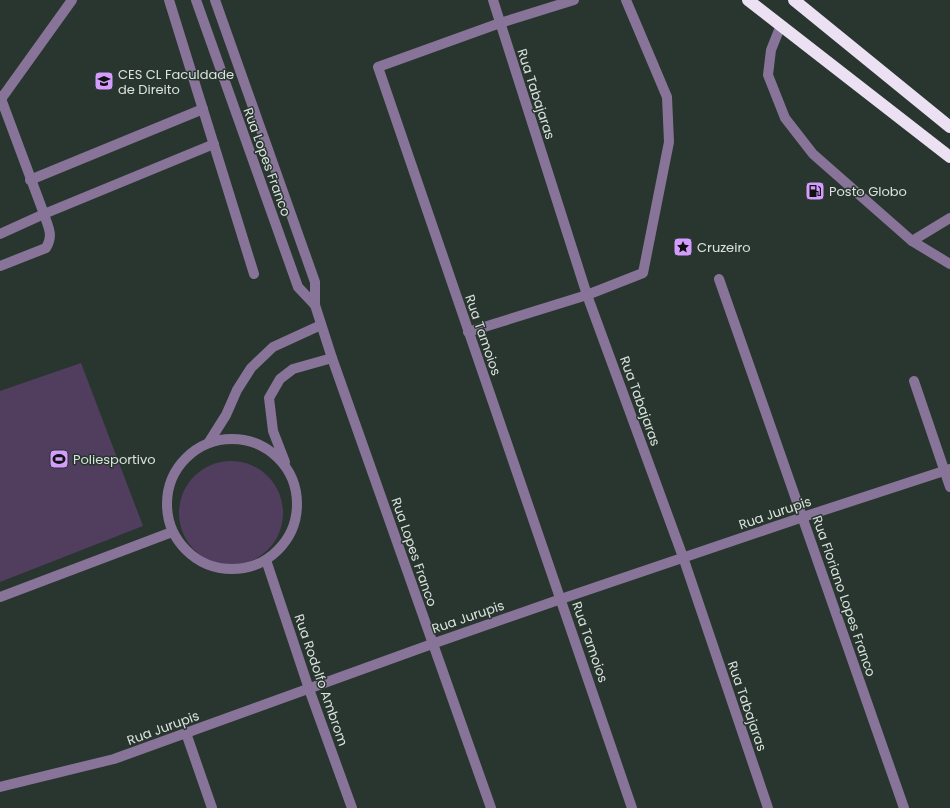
<svg xmlns="http://www.w3.org/2000/svg" width="950" height="808" viewBox="0 0 950 808" font-family="Poppins,sans-serif">
	<style>
		.green { fill: #513e5f }
		.lines { fill: none; stroke-linecap: round; stroke-linejoin: round }
		.minor { stroke: #887498; stroke-width: 10 }
		.highway { stroke: #ebe1f3; stroke-width: 12 }
		.labels { text-anchor: middle; dominant-baseline: central; stroke-width: 3; stroke-linejoin: round; paint-order: stroke }
		.poi-label { font-size: 13px; fill: #dae2de; stroke: #29362f; text-anchor: start }
		.street-label { font-size: 13px; fill: #dae2de; stroke: #29362f }
	</style>
	<rect width="100%" height="100%" fill="#29362f"/>
	<g class="green">
		<polygon points="81,363 143,526 0,582 0,391"/>
		<circle cx="231" cy="513" r="52"/>
	</g>
	<g class="lines">
		<g class="minor">
			<polyline points="169,0 254,274"/>
			<polyline points="196,0 298,287 315,305"/>
			<polyline points="215,0 315,282 315,305 332,358 491,808"/>
			<polyline points="493,0 587,295 683,557 768,808"/>
			<polyline points="574,0 500,23 378,67 632,808"/>
			<polyline points="781,25 771,50 768,75 785,118 813,154 912,241 950,264"/>
			<polyline points="0,96 44,214 0,234"/>
			<polyline points="1,99 72,0"/>
			<polyline points="30,180 203,109"/>
			<polyline points="912,241 950,218"/>
			<path d="M 0,266 L 46,248 C 54,235 48,227 44,214 L 214,144"/>
			<polyline points="719,279 904,808"/>
			<polyline points="468,332 587,295 643,273 669,142 667,97 626,0"/>
			<polyline points="914,381 950,487"/>
			<circle cx="232" cy="504" r="65"/>
			<polyline points="209,442 226,415 237,390 251,368 273,347 321,325"/>
			<polyline points="285,462 273,431 269,398 280,379 293,369 332,358"/>
			<polyline points="266,560 309,689 352,808"/>
			<polyline points="0,597 172,532"/>
			<polyline points="186,733 212,808"/>
			<polyline points="0,787 114,759 432,644 561,599 803,517 950,469"/>
		</g>
		<g class="highway">
			<polyline points="748,0 950,157"/>
			<polyline points="794,0 950,127"/>
		</g>
	</g>
	<defs>
		<g id="university-square" transform="scale(1)"><rect x="-9" y="-9" width="18" height="18" rx="4" fill="#d39cfd" stroke="#29362f"/><path d="M0-5L7-2L0 1L-7-2ZM-4 1L0 2.5L4 1V4Q0 6-4 4Z" fill="#111"/></g>
		<g id="fuel-square" transform="scale(1)"><rect x="-9" y="-9" width="18" height="18" rx="4" fill="#d39cfd" stroke="#29362f"/><path d="M-5.5-6h7V0h2V4h1.3V-2.5L3-4.5l.8-.8L6-3V5H2.5V1h-1V6h-7ZM-4.2-4.7v3.2H.2V-4.7Z" fill="#111"/></g>
		<g id="sight-square" transform="scale(1)"><rect x="-9" y="-9" width="18" height="18" rx="4" fill="#d39cfd" stroke="#29362f"/><path d="M0-6L1.8-2.2L6-1.7L2.9 1.2L3.7 5.4L0 3.3L-3.7 5.4L-2.9 1.2L-6-1.7L-1.8-2.2Z" fill="#111"/></g>
		<g id="stadium-square" transform="scale(1)"><rect x="-9" y="-9" width="18" height="18" rx="4" fill="#d39cfd" stroke="#29362f"/><path d="M0-5a6.5 5 0 1 0 0 10a6.5 5 0 1 0 0-10ZM-3.5-1.8h7v3.6h-7Z" fill="#111"/></g>
	</defs>
	<g fill-rule="evenodd">
		<use href="#university-square" x="104" y="81"/>
		<use href="#fuel-square" x="815" y="191"/>
		<use href="#sight-square" x="683" y="247"/>
		<use href="#stadium-square" x="59" y="459"/>
	</g>
	<g class="labels">
		<g class="poi-label">
			<text x="118" y="74">CES CL Faculdade<tspan x="118" dy="15">de Direito</tspan></text>
			<text x="829" y="191">Posto Globo</text>
			<text x="697" y="247">Cruzeiro</text>
			<text x="73" y="459">Poliesportivo</text>
		</g>
		<g class="street-label">
			<text transform="translate(536 94) rotate(72)">Rua Tabajaras</text>
			<text transform="translate(267 162) rotate(70)">Rua Lopes Franco</text>
			<text transform="translate(483 335) rotate(71)">Rua Tamoios</text>
			<text transform="translate(640 401) rotate(70)">Rua Tabajaras</text>
			<text transform="translate(775 513) rotate(-19)">Rua Jurupis</text>
			<text transform="translate(414 552) rotate(71)">Rua Lopes Franco</text>
			<text transform="translate(844 596) rotate(71)">Rua Floriano Lopes Franco</text>
			<text transform="translate(468 617) rotate(-19)">Rua Jurupis</text>
			<text transform="translate(590 642) rotate(71)">Rua Tamoios</text>
			<text transform="translate(321 680) rotate(71)">Rua Rodolfo Ambrom</text>
			<text transform="translate(747 706) rotate(71)">Rua Tabajaras</text>
			<text transform="translate(163 728) rotate(-20)">Rua Jurupis</text>
		</g>
	</g>
</svg>
